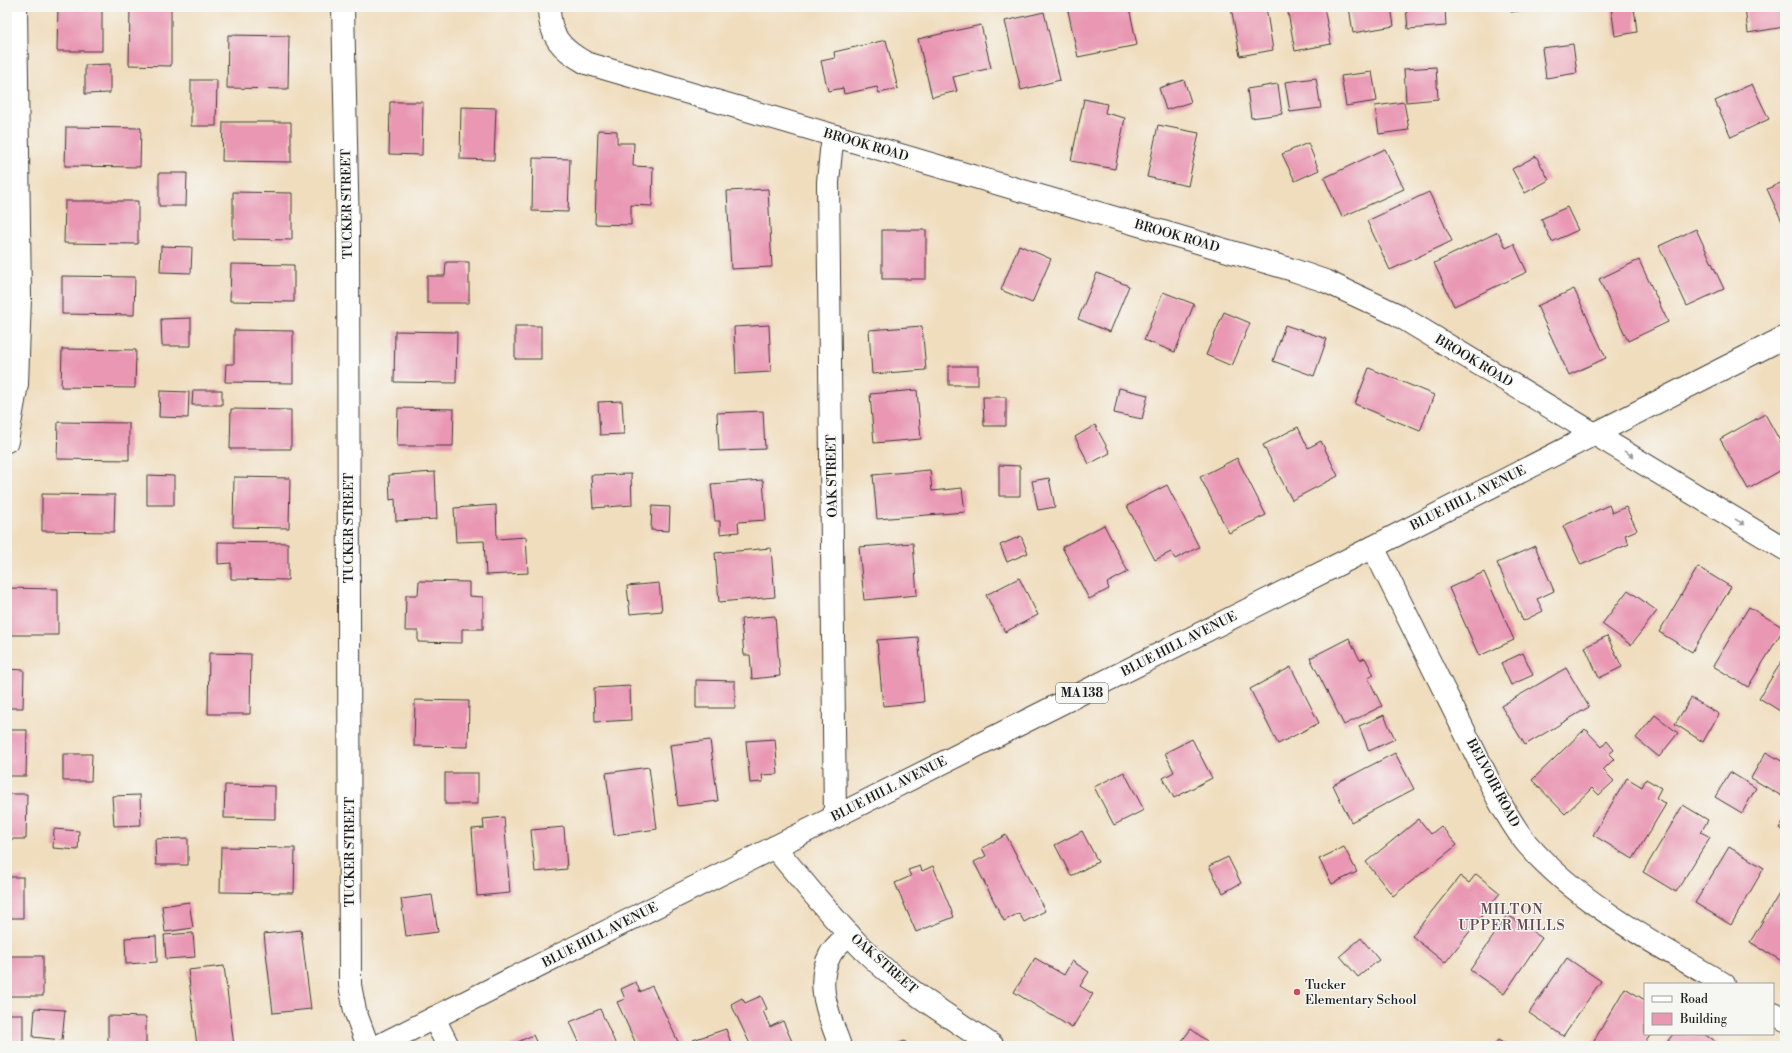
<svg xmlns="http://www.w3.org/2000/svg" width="1792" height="1053" viewBox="0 0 1792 1053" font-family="'Libre Bodoni',serif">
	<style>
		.building { fill: #e997b3 }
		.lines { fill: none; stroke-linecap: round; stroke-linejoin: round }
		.minor-casing { stroke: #3c3934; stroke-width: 24 }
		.trunk-casing { stroke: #3c3934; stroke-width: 24 }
		.minor { stroke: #fff; stroke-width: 22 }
		.trunk { stroke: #fff; stroke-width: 22 }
		.oneway { fill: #999 }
		.poi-dot { fill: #d1495b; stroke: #f6f6f2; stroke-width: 1.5 }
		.labels { text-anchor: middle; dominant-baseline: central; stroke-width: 3; stroke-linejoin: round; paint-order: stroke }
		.shield { fill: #f6f6f2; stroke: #5d5d5c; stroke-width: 1 }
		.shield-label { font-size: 12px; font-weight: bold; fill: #1c1c1c }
		.street-label { font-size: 13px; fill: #1c1c1c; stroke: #f6f6f2 }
		.poi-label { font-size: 13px; fill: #1c1c1c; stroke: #f6f6f2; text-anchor: start }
		.neighbourhood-label { font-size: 14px; letter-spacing: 1px; fill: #644751; stroke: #f6f6f2 }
	</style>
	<rect width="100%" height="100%" fill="#f6f6f2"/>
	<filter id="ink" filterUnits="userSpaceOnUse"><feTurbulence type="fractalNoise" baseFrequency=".025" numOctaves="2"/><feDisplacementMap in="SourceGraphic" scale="8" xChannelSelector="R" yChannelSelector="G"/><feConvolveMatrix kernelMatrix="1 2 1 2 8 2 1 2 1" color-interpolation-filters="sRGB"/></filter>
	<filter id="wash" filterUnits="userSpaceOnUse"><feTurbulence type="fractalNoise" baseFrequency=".012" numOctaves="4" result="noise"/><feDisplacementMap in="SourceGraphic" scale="16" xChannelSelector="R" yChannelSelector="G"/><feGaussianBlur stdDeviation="0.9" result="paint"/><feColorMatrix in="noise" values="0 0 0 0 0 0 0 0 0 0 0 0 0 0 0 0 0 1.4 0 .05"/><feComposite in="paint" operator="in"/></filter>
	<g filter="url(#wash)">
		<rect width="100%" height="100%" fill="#f0ddbe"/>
		<g id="blocks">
			<g class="building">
				<polygon points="58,7 102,7 102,51 57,51"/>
				<polygon points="130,7 171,7 171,66 129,65"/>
				<polygon points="1083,7 1129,7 1137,45 1078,57 1068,11"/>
				<polygon points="1231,7 1266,7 1273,50 1240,56"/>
				<polygon points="1287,7 1324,7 1331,44 1295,51"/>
				<polygon points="1349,7 1391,7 1394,26 1353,33"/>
				<polygon points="1406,7 1445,7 1446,26 1408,29"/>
				<polygon points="1510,7 1538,7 1538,8 1511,12"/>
				<polygon points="1611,7 1634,7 1637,32 1615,36"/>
				<polygon points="1745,7 1781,7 1784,27 1748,33"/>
				<polygon points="1044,12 1060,80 1021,90 1005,21"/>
				<polygon points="981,25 991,68 953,77 957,91 932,97 918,39"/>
				<polygon points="228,35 289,36 288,89 227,88"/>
				<polygon points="886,40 898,89 879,93 877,87 844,94 843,88 828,91 821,61 835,58 834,52"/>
				<polygon points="1573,44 1577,73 1546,78 1542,48"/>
				<polygon points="110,64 110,93 85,94 85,65"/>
				<polygon points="1436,67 1438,99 1406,102 1404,69"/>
				<polygon points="1372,72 1377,101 1346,106 1341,76"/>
				<polygon points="1316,78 1321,108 1290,112 1285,82"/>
				<polygon points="191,80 217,80 216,126 191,126"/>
				<polygon points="1184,80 1191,102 1166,110 1159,88"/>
				<polygon points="1278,84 1282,114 1251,118 1247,89"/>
				<polygon points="1752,84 1769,119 1731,137 1715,101"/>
				<polygon points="1084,99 1107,104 1105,113 1125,118 1115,169 1071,161"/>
				<polygon points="390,102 423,102 422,155 389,154"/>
				<polygon points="1404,102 1409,130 1379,134 1375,106"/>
				<polygon points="461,107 496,108 494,160 460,159"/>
				<polygon points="223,122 291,122 291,162 222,161"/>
				<polygon points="1158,125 1199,133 1188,186 1147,177"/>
				<polygon points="66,127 141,128 140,167 65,166"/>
				<polygon points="598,130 617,131 617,143 634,143 633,166 653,167 652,206 631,205 631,225 595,224"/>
				<polygon points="1308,143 1319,170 1295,181 1282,154"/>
				<polygon points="1385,149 1404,189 1342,217 1324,178"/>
				<polygon points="1536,156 1549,180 1525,193 1512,169"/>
				<polygon points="533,158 570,159 568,212 532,211"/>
				<polygon points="159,173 187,173 186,206 159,206"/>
				<polygon points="1785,181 1785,228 1767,189"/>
				<polygon points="768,189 772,267 731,269 727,191"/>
				<polygon points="233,192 292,193 292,240 233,239"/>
				<polygon points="1429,192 1452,241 1390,270 1367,221"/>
				<polygon points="65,201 138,201 138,244 64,243"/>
				<polygon points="1567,207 1578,230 1552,242 1541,219"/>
				<polygon points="1696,229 1724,289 1687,306 1659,246"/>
				<rect x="882" y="230" width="44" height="49"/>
				<polygon points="1498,232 1506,248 1514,244 1527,272 1454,306 1434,263"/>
				<polygon points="1019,245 1051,259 1032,303 1001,290"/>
				<polygon points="161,246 192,247 191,273 160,272"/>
				<polygon points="1639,260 1668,322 1628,341 1599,279"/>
				<polygon points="446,262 469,262 469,303 427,303 427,276 445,276"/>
				<polygon points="231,264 294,265 294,302 230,301"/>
				<polygon points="1097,273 1129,286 1110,332 1078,319"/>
				<polygon points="62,276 135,277 134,315 62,314"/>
				<polygon points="1574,289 1606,358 1569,375 1537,306"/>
				<polygon points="1163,292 1194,304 1175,352 1144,340"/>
				<polygon points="1224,312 1250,323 1232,366 1206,355"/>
				<polygon points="191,318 191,346 162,346 161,319"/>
				<polygon points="769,325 771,372 736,374 734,327"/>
				<polygon points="1285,325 1327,339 1314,376 1273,361"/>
				<rect x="515" y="326" width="26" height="33"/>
				<polygon points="922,326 926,370 872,374 869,330"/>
				<polygon points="234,330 293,331 293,383 225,382 226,364 234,364"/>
				<polygon points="395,331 457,332 456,383 394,382"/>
				<polygon points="62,349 136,350 135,388 61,387"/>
				<rect x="949" y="366" width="29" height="19"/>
				<polygon points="1369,368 1434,395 1420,431 1355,404"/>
				<polygon points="1119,388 1148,395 1142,419 1114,413"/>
				<polygon points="193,390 222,390 222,405 192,405"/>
				<polygon points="917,390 921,439 874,443 870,394"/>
				<polygon points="160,391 189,392 188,418 159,417"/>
				<polygon points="983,397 1006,397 1006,426 984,426"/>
				<polygon points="622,401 624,434 600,435 598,402"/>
				<polygon points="398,408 454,409 453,446 397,446"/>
				<polygon points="231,409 291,410 291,449 230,449"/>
				<polygon points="763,411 765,449 719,451 717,413"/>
				<polygon points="1765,414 1785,450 1785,468 1748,489 1720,439"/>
				<polygon points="58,422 129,423 129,460 57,459"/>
				<polygon points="1095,425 1110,453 1089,464 1075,437"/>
				<polygon points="1298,427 1308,448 1321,441 1338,476 1292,500 1263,445"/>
				<polygon points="1237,458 1266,515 1229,533 1200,477"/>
				<polygon points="999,465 1020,466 1020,496 999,496"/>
				<polygon points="930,470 932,491 962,488 965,512 877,519 873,475"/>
				<polygon points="435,472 437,519 396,521 395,499 390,500 389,475"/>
				<polygon points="631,474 632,505 593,508 591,475"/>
				<polygon points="147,475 174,476 174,505 147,505"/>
				<polygon points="234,477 290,478 289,528 233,527"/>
				<polygon points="1049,478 1055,507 1038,510 1032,481"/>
				<polygon points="763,480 766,520 738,522 739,532 720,534 720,521 715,521 711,484"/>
				<polygon points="1167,485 1199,547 1175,559 1171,552 1155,560 1127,506"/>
				<polygon points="42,494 115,495 114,532 42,531"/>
				<polygon points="496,505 497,539 526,537 528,573 486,575 484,541 456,542 454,508"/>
				<polygon points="1609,505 1612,513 1626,507 1637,530 1625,535 1629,544 1581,565 1563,526"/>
				<polygon points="652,506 670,507 669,531 651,530"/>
				<polygon points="1104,525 1128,572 1107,583 1109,589 1089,599 1062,547"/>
				<polygon points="1021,536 1028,553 1007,562 1000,545"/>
				<polygon points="218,542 288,543 288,580 231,579 231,563 218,564"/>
				<polygon points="913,543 917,595 864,600 859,547"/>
				<polygon points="1535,546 1554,591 1537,599 1543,611 1523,621 1497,563"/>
				<polygon points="771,548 775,597 719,602 715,553"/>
				<polygon points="1698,567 1731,587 1692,652 1659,632"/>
				<polygon points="1484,572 1514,640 1479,656 1449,588"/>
				<polygon points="1019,578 1038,615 1005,632 986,595"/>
				<polygon points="419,581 469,582 469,596 483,597 483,629 462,629 462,643 418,642 418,631 405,631 406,595 418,595"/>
				<polygon points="659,583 662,611 630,614 627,586"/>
				<polygon points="7,588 58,589 58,635 7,635"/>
				<polygon points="1628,590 1657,611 1631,645 1602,624"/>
				<polygon points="1749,607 1784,628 1748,687 1713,666"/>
				<polygon points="775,616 780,676 752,679 750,655 744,655 741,619"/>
				<polygon points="1607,636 1622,667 1599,678 1585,647"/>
				<polygon points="918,637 924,702 883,706 877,640"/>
				<polygon points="1349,638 1360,660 1365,658 1374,675 1368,678 1382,706 1344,725 1310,658"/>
				<polygon points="209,653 251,654 250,714 208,714"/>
				<polygon points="1523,653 1533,675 1511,685 1501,663"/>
				<polygon points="1785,656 1785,714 1759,698"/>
				<polygon points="1291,667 1319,723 1278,744 1250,689"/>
				<polygon points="1566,668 1589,707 1525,745 1501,706"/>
				<polygon points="7,669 24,670 23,708 7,708"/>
				<polygon points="696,680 735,681 735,708 696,708"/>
				<polygon points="630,686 631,720 595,722 594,688"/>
				<polygon points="1691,698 1719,714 1703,742 1675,724"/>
				<polygon points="415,700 469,701 468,747 414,746"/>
				<polygon points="1384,715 1395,739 1369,751 1359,726"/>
				<polygon points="1655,715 1678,733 1659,757 1636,738"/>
				<polygon points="1585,729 1602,747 1607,741 1614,750 1609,754 1614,759 1603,770 1614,781 1599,795 1592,788 1565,814 1532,780"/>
				<polygon points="7,730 27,730 26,776 7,776"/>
				<polygon points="775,739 778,774 762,775 763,782 750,783 746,741"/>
				<polygon points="1192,739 1212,778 1174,798 1163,778 1174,772 1165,753"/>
				<polygon points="710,740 718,801 678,806 670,745"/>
				<polygon points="1766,752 1785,763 1785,798 1751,778"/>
				<polygon points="1395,753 1414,789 1351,822 1333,785"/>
				<polygon points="63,754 92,754 91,781 63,781"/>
				<polygon points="649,767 657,829 614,835 606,773"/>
				<polygon points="1124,772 1144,810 1114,825 1094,787"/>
				<polygon points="1730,772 1756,788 1742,813 1715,797"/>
				<rect x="445" y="773" width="33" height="31"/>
				<polygon points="1627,778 1642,787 1646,779 1661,788 1656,798 1666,804 1633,859 1593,835"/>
				<polygon points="225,785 275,786 275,819 224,818"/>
				<polygon points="7,794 27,794 26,839 7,839"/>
				<polygon points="140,795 141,825 114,826 112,796"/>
				<polygon points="1683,805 1708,820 1701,832 1710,837 1676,892 1643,872"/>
				<polygon points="504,817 510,893 477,896 472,829 484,828 483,819"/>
				<polygon points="1419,819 1431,834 1441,826 1457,845 1393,896 1366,862"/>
				<polygon points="1785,820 1785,832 1779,828"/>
				<polygon points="564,827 567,869 535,872 531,830"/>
				<polygon points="54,829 79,831 78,850 53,848"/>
				<polygon points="1082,831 1098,862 1071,876 1055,845"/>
				<polygon points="1006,835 1045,911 1024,922 1019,913 1004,921 974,862 986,856 982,848"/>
				<polygon points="188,838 188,865 156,865 155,839"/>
				<polygon points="221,847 295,848 294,893 220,892"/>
				<polygon points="1344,847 1357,872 1332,884 1319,859"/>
				<polygon points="1729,847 1764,868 1731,925 1695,903"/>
				<polygon points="1228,857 1241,883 1223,893 1209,866"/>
				<polygon points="920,866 922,871 933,866 954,917 916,932 895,883 911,876 908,870"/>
				<polygon points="1476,874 1500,893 1445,963 1412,936 1460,876 1469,883"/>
				<rect x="7" y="877" width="16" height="41"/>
				<polygon points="1785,884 1785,963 1750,942"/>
				<polygon points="432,895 438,932 406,936 401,899"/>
				<polygon points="189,902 193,928 165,932 162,906"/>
				<polygon points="1508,915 1542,938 1504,994 1470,970"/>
				<polygon points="301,930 311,1009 273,1013 264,934"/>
				<polygon points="193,933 195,957 166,959 164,935"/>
				<polygon points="156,936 157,962 126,964 125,938"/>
				<polygon points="1361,938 1379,960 1358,977 1340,956"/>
				<rect x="7" y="956" width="36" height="40"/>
				<polygon points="1035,958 1064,975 1072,961 1089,972 1080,986 1093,994 1072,1028 1014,992"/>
				<polygon points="1567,958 1601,981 1563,1036 1529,1013"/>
				<polygon points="224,966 234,1046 197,1046 188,970"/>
				<polygon points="636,982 640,992 652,986 680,1046 637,1046 617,1002 625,999 621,989"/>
				<polygon points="1625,988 1645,1000 1645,1034 1651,1034 1643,1046 1596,1046 1592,1044"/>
				<polygon points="761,996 767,1009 763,1011 770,1027 783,1021 794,1046 751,1046 731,1004 742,998 745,1003"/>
				<polygon points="35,1008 65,1010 62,1040 33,1037"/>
				<polygon points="600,1009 616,1045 581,1046 570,1022"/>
				<rect x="7" y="1014" width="16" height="32"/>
				<polygon points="108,1016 146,1017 146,1046 108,1046"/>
				<polygon points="726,1029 732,1046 695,1046 693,1040"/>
				<polygon points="1191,1029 1207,1041 1203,1046 1178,1046"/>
				<polygon points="1673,1034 1704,1034 1717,1043 1715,1046 1664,1046"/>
				<polygon points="533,1035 538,1046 509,1046"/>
				<polygon points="1498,1040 1508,1046 1494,1046"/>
				<polygon points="905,1041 907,1046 892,1046"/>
			</g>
		</g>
	</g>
	<g filter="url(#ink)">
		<use href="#blocks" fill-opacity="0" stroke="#3c3934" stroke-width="1"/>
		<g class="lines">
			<g class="minor-casing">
				<g id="minor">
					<polyline points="343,7 348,232 350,985 355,1011 368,1046"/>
					<path d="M 549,7 C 549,36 561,49 586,63 L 1293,270 L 1325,281 L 1396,314 L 1785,549"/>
					<polyline points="834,136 831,151 828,182 835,817"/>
					<polyline points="7,441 17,384 20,297 16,7"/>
					<path d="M 1373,547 L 1498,799 C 1507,815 1516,831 1528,845 C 1580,904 1658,945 1724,984"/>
					<path d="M 774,847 C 804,882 833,920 866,952 C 904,989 950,1017 993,1046"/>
					<polyline points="1773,1013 1785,1020"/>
					<polyline points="434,1018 448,1046"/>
					<path d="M 840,1046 C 830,1017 814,985 830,955 C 834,947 842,941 849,934"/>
				</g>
			</g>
			<g class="trunk-casing">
				<polyline id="trunk" points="378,1046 1373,547 1785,337"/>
			</g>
			<use href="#minor" class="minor"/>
			<use href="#trunk" class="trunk"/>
		</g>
		<defs><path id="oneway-solid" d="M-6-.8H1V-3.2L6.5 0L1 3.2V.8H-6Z"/></defs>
		<g class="oneway">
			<use href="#oneway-solid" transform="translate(1629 454) rotate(31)"/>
			<use href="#oneway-solid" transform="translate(1740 522) rotate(31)"/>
		</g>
	</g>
	<circle class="poi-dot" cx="1297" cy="992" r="4"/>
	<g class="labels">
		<rect class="shield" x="1056" y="683" width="52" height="20" rx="3"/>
		<g class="shield-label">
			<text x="1082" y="693">MA 138</text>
		</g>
		<g class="street-label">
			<text transform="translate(866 145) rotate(16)">BROOK ROAD</text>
			<text transform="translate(347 204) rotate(-91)">TUCKER STREET</text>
			<text transform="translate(1177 236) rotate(16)">BROOK ROAD</text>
			<text transform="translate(1474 361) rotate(31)">BROOK ROAD</text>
			<text transform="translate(832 476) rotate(-91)">OAK STREET</text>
			<text transform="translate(1468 498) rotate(-27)">BLUE HILL AVENUE</text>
			<text transform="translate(349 528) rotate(-90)">TUCKER STREET</text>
			<text transform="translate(1179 644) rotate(-27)">BLUE HILL AVENUE</text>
			<text transform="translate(1493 783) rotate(62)">BELVOIR ROAD</text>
			<text transform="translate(889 789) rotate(-27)">BLUE HILL AVENUE</text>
			<text transform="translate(350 852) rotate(-90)">TUCKER STREET</text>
			<text transform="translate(600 935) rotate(-27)">BLUE HILL AVENUE</text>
			<text transform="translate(884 964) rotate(41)">OAK STREET</text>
		</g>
		<g class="poi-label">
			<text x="1305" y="985">Tucker<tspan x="1305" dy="15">Elementary School</tspan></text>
		</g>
		<g class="neighbourhood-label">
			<text x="1512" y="910">MILTON<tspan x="1512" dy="16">UPPER MILLS</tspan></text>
		</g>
	</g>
	<rect width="1792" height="1053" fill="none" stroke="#f6f6f2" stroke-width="24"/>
	<rect x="1644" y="983" width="130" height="52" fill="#f6f6f2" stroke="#9f9f9c"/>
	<rect x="1652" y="996" width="20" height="6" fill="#ffffff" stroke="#9f9f9c"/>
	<text x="1680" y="1003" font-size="12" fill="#1c1c1c">Road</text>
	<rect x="1652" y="1013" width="20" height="12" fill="#e997b3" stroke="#9f9f9c"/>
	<text x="1680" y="1023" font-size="12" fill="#1c1c1c">Building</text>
</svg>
